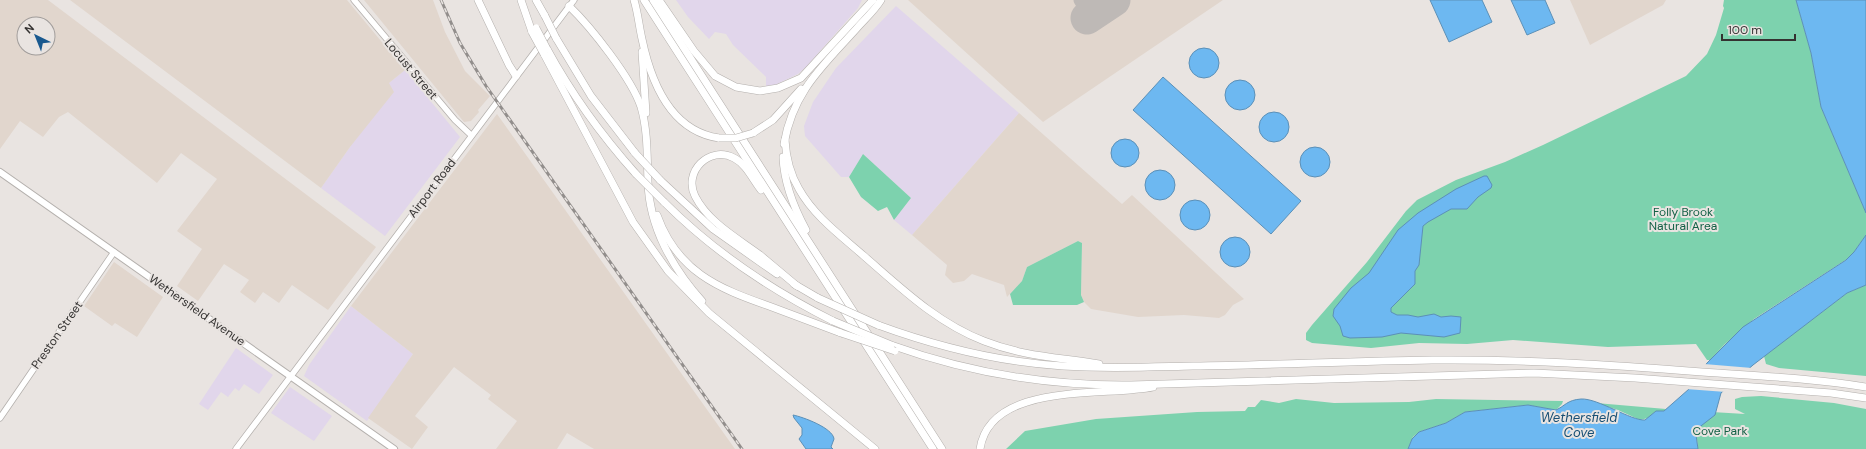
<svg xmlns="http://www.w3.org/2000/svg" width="1866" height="449" viewBox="0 0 1866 449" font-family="'DM Sans',sans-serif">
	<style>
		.commercial { fill: #e1d6eb }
		.built { fill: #e1d6cd; fill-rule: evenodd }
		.green { fill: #7dd2ae }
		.water { fill: #6db8f1; stroke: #5c90b7 }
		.pier { fill: #e9e4e1 }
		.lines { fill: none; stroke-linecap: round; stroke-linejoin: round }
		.taxiway { stroke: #beb9b6; stroke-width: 13 }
		.runway { stroke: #beb9b6; stroke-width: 33 }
		.secondary-casing { stroke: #b4b0ad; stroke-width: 7 }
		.primary-casing { stroke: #b4b0ad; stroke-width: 8 }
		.highway-casing { stroke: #b4b0ad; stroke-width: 8 }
		.secondary { stroke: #fff; stroke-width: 5.5 }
		.primary { stroke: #fff; stroke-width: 6 }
		.highway { stroke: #fff; stroke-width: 7 }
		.rail-casing { stroke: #928e8c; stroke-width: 3 }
		.rail { stroke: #e9e4e1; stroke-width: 1.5; stroke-dasharray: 4.5; stroke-linecap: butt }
		.highway-bridge-casing { stroke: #b4b0ad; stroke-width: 8; stroke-linecap: butt }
		.highway-bridge { stroke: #fff; stroke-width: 7 }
		.labels { text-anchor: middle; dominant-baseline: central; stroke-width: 4; stroke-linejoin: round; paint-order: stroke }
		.street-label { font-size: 12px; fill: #343231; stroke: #e9e4e1 }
		.park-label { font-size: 12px; fill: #126045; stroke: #e9e4e1 }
		.water-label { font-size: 13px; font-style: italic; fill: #174f74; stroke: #e9e4e1 }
	</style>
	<rect width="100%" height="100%" fill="#e9e4e1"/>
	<g class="commercial">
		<polygon points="676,0 862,0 858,8 806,67 798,74 773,86 766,86 766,77 733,45 726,34 715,32 709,39 688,17"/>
		<polygon points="896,6 1019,113 912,235 894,220 911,198 863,154 849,177 841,177 805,136 804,126 813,102 836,68"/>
		<polygon points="405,70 460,137 385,236 321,188 350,147 389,83"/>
		<polygon points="351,306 413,354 367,421 304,376 309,365"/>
		<polygon points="236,348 273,375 259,394 244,384 239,391 235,388 228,397 221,392 208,410 199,404"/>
		<polygon points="290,387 332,416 314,441 271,413"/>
	</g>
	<g class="built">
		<path d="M 0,0 L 48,0 L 376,247 L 328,310 L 292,285 L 279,303 L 263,292 L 255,303 L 240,292 L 249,280 L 224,264 L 198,301 L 177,286 L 202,249 L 177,231 L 217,179 L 181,153 L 157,183 L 68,112 L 59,117 L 43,137 L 20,121 L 0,149 ZM 24,24 L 48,24 L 48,48 L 24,48 Z"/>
		<polygon points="70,0 347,0 405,70 389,83 394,92 350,147 321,188"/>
		<polygon points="364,0 433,0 445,32 465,71 490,96 478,110 479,112 471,121 464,122"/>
		<polygon points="908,0 1223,0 1043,122"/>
		<polygon points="1570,0 1666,0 1663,5 1590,45"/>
		<polygon points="1019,113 1122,204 1132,195 1244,299 1233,305 1225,315 1219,318 1184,315 1138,317 1091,309 1084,302 1081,295 1082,243 1078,241 1027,267 1022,281 1007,297 1004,285 972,274 964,281 953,283 945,275 947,265 912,235"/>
		<polygon points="497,114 735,449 594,449 567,433 557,449 496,449 517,421 488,399 491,395 454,367 415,416 428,427 412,449 368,418 413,354 351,306"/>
		<polygon points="114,262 163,297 137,337 115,323 112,326 84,306"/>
	</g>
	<g class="green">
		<polygon points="1724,0 1796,0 1811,53 1821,107 1866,213 1866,235 1854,252 1847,259 1754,319 1725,344 1710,360 1707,360 1696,344 1608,347 1513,340 1467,344 1419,343 1371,348 1312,343 1306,340 1306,333 1312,325 1367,262 1406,211 1417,200 1456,180 1505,162 1543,145 1686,76 1707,54 1716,35 1724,8 1723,6"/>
		<polygon points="863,154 911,198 894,220 887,207 878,211 861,197 849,177"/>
		<polygon points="1078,241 1082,243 1081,295 1084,302 1077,305 1013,305 1010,294 1022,281 1027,267"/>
		<polygon points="1866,285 1866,376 1779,368 1766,364 1764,356 1847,293"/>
		<polygon points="1761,396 1834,403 1866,409 1866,449 1698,449 1696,430 1712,412 1745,414 1735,409 1735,399 1742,397"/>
		<polygon points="1296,399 1334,403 1409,402 1436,399 1563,401 1562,404 1556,410 1528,405 1465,412 1446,423 1419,432 1413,437 1408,449 1006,449 1025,431 1096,419 1197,412 1245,411 1248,407 1255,407 1261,400 1279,403"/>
		<polygon points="1596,403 1666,409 1664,411 1656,411 1648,418 1640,420 1618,410"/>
	</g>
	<g class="water">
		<polygon points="1430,0 1482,0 1492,22 1449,42"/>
		<polygon points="1511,0 1545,0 1555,23 1527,35"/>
		<polygon points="1796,0 1866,0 1866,213 1821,107 1811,53"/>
		<circle cx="1204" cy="63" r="15"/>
		<polygon points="1163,77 1301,201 1271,234 1133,110"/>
		<circle cx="1240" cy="95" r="15"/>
		<circle cx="1274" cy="127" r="15"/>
		<circle cx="1125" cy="153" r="14"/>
		<circle cx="1315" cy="162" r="15"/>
		<circle cx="1160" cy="185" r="15"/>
		<polygon points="1484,176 1487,176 1492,185 1491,188 1478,197 1467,209 1451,209 1428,222 1423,226 1419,265 1415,271 1415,284 1391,308 1391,312 1397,315 1408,315 1418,317 1434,314 1441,317 1451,316 1461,317 1460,333 1444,337 1401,333 1382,337 1350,338 1343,336 1340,326 1333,316 1334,309 1351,288 1369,273 1398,230 1418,213 1456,189"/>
		<circle cx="1195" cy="215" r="15"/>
		<path d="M 1866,235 L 1866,285 L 1847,293 L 1753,365 L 1721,393 L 1715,415 L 1697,429 L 1696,435 L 1698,449 L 1408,449 L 1412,439 L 1419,432 L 1446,423 L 1465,412 L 1528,405 L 1556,410 C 1565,406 1567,400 1581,399 C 1598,398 1631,421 1645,420 L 1656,411 L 1664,411 L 1689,389 L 1707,363 L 1743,327 L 1846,260 L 1854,252 Z"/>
		<circle cx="1235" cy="252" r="15"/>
		<path d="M 793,415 C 803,417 833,428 834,439 L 831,447 L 833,449 L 806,449 L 799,439 L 802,435 L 802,428 L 794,418 Z"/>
	</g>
	<polygon class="pier" points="1704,364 1752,368 1726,392 1686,389"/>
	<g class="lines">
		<polyline class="taxiway" points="1080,0 1090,16"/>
		<polyline class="runway" points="1087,18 1114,0"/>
		<g class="secondary-casing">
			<g id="secondary">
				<polyline points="354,0 455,120 471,135"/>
				<polyline points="0,418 114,252"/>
				<polyline points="236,449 574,0"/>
			</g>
		</g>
		<g class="primary-casing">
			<polyline id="primary" points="0,172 394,449"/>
		</g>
		<g class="highway-casing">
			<g id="highway">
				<polyline points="478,0 509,65 516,76"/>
				<polyline points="521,0 532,32"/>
				<polyline points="536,0 545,16"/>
				<path d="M 634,0 C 638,13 639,26 642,39 C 651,82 670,131 719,138"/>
				<polyline points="644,0 933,449"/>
				<polyline points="653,0 942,449"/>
				<polyline points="659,0 694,51 715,76 736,87 760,91 778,88 801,78 873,0"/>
				<path d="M 569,6 C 591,27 632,79 641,107 C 648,131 647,157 648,182 C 649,227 673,269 702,301"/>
				<polyline points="556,38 591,96 635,153"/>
				<path d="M 547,49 C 572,95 602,136 636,174"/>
				<polyline points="642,52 646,113"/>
				<polyline points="544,54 633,222 668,271 709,313 875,449"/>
				<polyline points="753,133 773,120 801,89"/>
				<path d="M 785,140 C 786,157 790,174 799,189 C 814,216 840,235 864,256 C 901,288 937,323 984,341 C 1025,357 1057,357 1099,364"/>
				<path d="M 784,144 C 793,91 823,66 857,28 C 865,19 875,10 881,0"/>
				<path d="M 783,157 C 784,182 794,208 806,230"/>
				<polyline points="660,180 713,229 777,274"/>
				<path d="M 761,190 C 753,180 746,164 734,158 C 709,145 683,172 695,196 C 708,222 737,238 760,255 C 772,265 785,276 797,286"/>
				<path d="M 664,202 C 713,251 771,290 833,321"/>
				<path d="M 657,215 C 677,271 717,288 769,306 C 793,315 817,324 841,333"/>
				<polyline points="794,284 818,298"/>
				<path d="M 878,325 C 938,347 999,362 1063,366 C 1106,369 1149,367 1193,366 C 1273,365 1352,361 1432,360 C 1523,359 1612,365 1702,372 C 1756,376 1812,378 1866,387"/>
				<path d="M 891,345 C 969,373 1049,386 1131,385 L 1534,373 L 1635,378 L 1831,393 L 1866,398"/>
				<path d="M 980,449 C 990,381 1105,397 1153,387"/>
			</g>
		</g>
		<use href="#secondary" class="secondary"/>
		<use href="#primary" class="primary"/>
		<use href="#highway" class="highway"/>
		<g class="rail-casing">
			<polyline id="rail" points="441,0 460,43 486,86 742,449"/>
		</g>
		<use href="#rail" class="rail"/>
		<g class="highway-bridge-casing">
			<g id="highway-bridge">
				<polyline points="545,16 556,38"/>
				<polyline points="536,28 547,49"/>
				<polyline points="532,32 544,54"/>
				<polyline points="719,138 736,138 753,133"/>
				<polyline points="635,153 660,180"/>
				<polyline points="636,174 664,202"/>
				<polyline points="818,298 878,325"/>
				<polyline points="833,321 891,345"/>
				<polyline points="841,333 895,351"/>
			</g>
		</g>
		<use href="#highway-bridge" class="highway-bridge"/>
	</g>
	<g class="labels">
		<g class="street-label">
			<text transform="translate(411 69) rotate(50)">Locust Street</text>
			<text transform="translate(432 188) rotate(-53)">Airport Road</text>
			<text transform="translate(197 310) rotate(35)">Wethersfield Avenue</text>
			<text transform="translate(57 335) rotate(-55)">Preston Street</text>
		</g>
		<g class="park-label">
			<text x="1683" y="212">Folly Brook<tspan x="1683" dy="14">Natural Area</tspan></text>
			<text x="1720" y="431">Cove Park</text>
		</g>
		<g class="water-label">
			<text x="1579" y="417">Wethersfield<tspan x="1579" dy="15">Cove</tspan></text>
		</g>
	</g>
	<g transform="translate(36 36) rotate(317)"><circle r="19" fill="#e9e4e1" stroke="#a19d9b"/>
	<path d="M0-3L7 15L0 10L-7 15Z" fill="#19598f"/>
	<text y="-6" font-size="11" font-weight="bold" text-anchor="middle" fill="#343231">N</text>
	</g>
	<path d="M1722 34v6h73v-6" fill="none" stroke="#343231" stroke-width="2"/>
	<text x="1728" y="34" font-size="12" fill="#343231" stroke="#e9e4e1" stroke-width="3" paint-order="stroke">100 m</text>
</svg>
